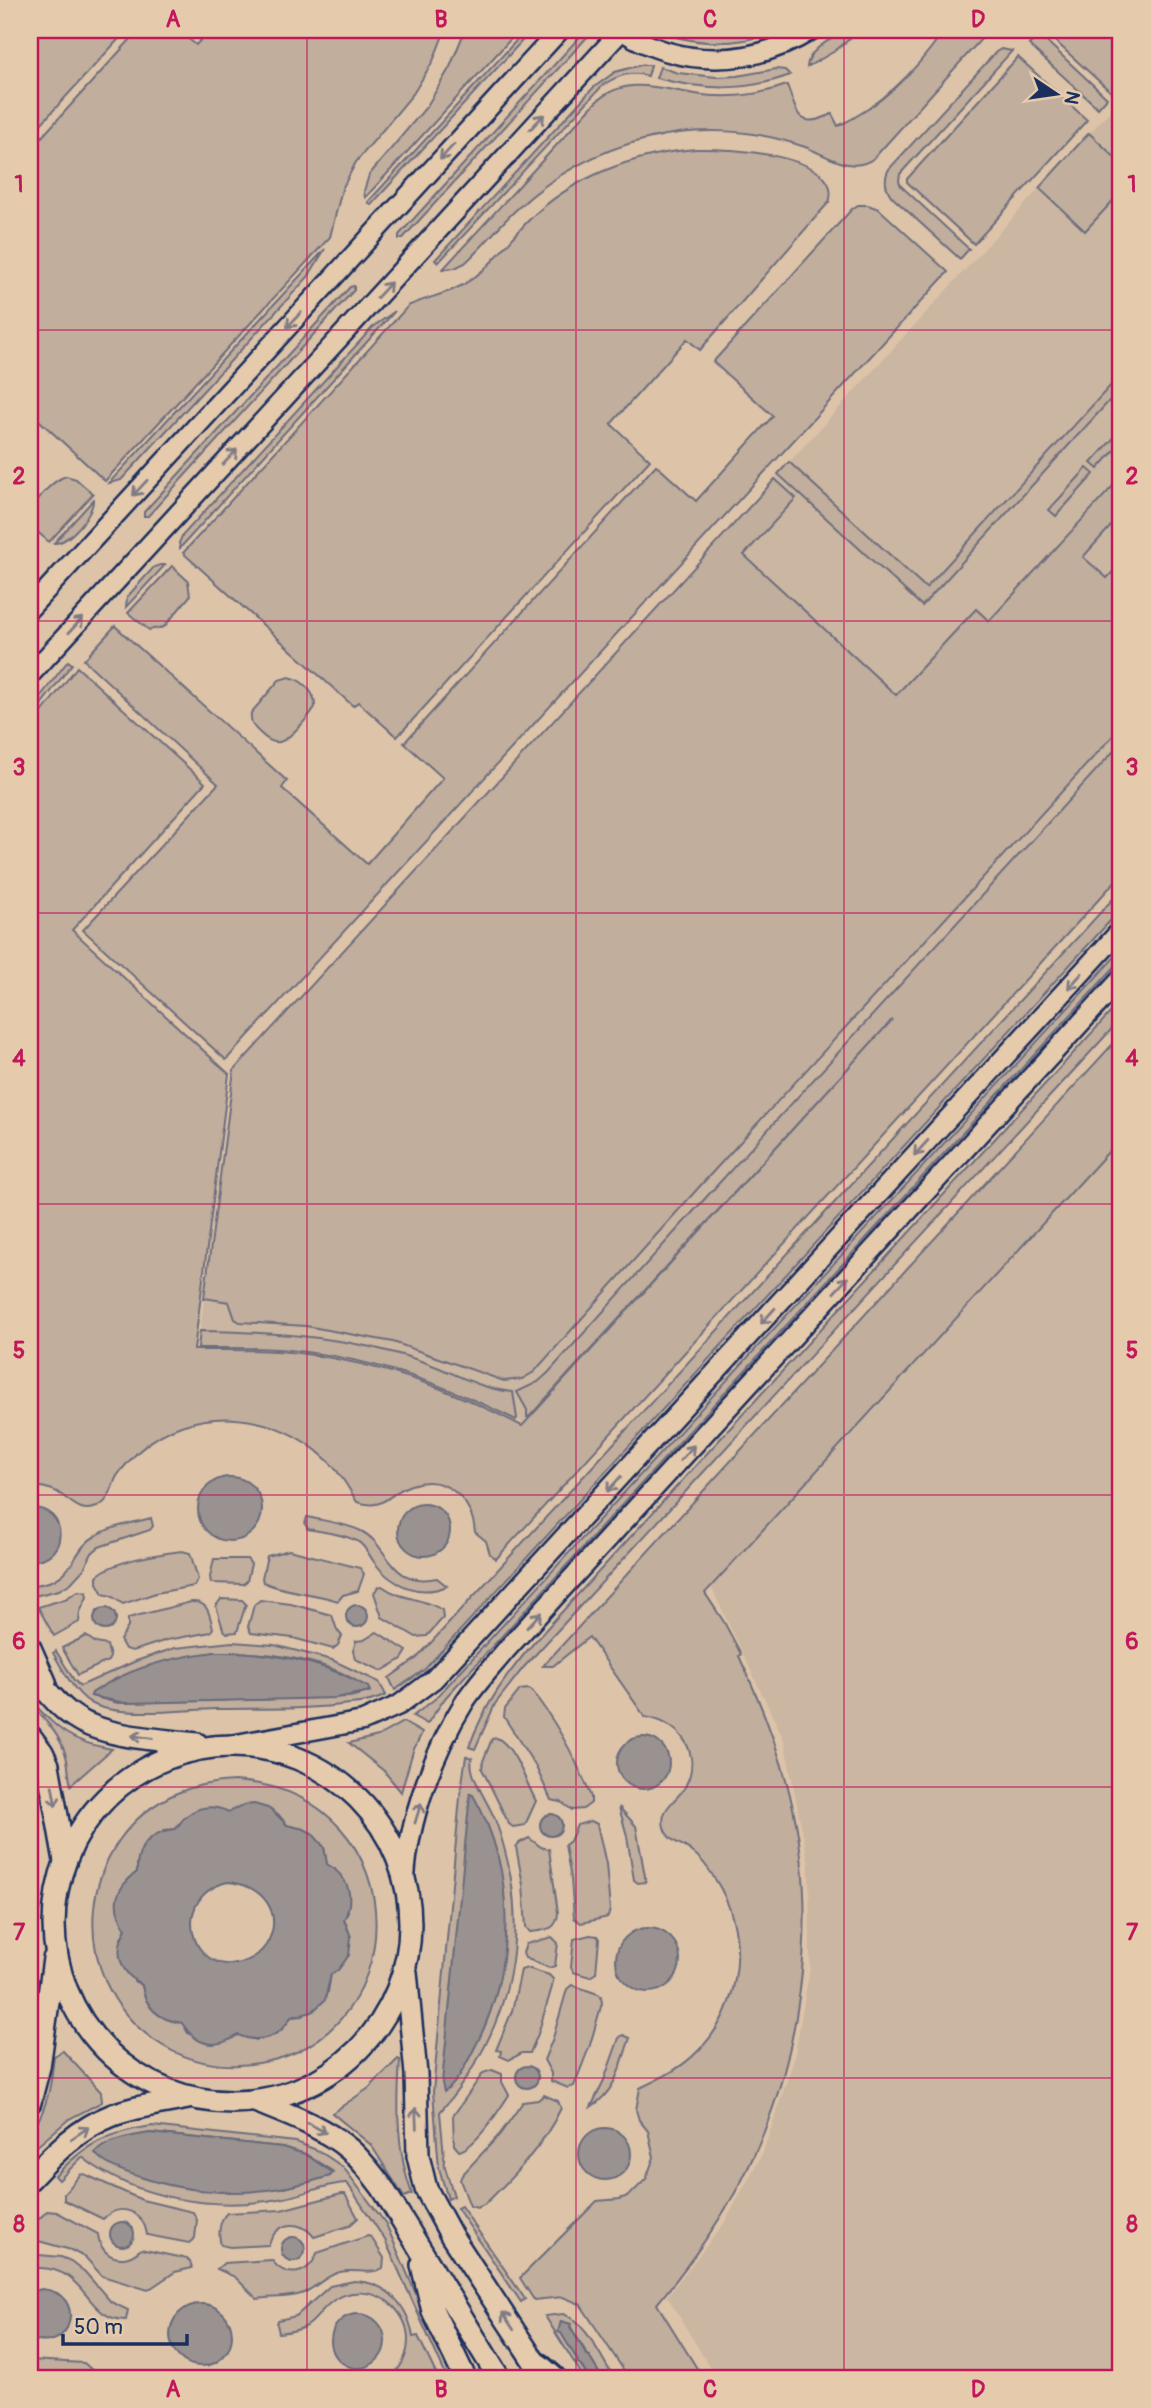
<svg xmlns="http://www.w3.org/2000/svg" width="1151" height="2408" viewBox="0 0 1151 2408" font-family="Pangolin,sans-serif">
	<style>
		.built { fill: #cbb6a2 }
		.green { fill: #c1ae9d; stroke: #6e6e7e; stroke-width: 2; fill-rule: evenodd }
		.water { fill: #9a9290; stroke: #676a7c; stroke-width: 2; fill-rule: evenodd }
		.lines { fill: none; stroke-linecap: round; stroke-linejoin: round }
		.minor-casing { stroke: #1b2f5e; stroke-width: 23 }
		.major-casing { stroke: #1b2f5e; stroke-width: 26 }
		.highway-casing { stroke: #1b2f5e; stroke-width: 30 }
		.minor { stroke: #e5caac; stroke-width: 18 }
		.major { stroke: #e5caac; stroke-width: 21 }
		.highway { stroke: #e5caac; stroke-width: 24 }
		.oneway { stroke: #807c85 }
		.grid { fill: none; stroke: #c2185b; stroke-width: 2; stroke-opacity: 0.55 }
		.neatline { fill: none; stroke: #c2185b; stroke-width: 2.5 }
		.grid-label { font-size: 23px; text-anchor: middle; font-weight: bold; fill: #c2185b }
	</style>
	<rect width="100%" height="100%" fill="#ddc4a9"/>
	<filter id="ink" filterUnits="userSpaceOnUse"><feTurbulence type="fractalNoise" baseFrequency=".0143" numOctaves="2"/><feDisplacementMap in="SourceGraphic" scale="14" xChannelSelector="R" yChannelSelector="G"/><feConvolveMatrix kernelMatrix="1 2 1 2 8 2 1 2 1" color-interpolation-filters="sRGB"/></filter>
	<g filter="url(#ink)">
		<g class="built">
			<polygon points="1121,99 1121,768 523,1423 445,1386 382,1365 306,1351 198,1347 234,1070"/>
			<polygon points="1121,1136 1121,2378 716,2378 667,2296 725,2222 763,2152 794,2059 810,1968 809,1865 784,1740 711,1587"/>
		</g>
		<g class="green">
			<polygon points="30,30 127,30 30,136"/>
			<polygon points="139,30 178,30 196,45 210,30 445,30 433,61 413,94 356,162 342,189 330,237 105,481 30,412 30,150"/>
			<polygon points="465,30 519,30 365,198 364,191 369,175 427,106 450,67"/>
			<polygon points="526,30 532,30 371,205 368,202"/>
			<path d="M 673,30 L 715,32 L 779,30 C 743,45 706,46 668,35 Z"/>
			<path d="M 845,30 L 860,30 L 835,51 L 807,67 C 808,49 831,40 845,30 Z"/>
			<path d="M 944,30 L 982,30 L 983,37 L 874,158 C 852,175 827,155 805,147 C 755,129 698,126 647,139 C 599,150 553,175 517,209 C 498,226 484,246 465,263 L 455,268 L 443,269 L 596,102 C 631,69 675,96 717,96 C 741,97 765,93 787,85 C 798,113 797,131 832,114 L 838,126 C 883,105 917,70 944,30 Z"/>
			<polygon points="1043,30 1121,30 1121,82 1112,93"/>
			<polygon points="585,31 589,31 589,35 403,238 399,239 399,235"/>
			<polygon points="1039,34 1107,98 1098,108 1029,45"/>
			<path d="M 1001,49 L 1012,51 L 900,174 L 899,181 L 901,186 L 969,249 L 960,259 L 892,197 C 885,188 884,178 889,169 L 996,52 Z"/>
			<polygon points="1018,57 1087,120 974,244 907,182 907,179"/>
			<path d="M 641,65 L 651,65 L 648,76 C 631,71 618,75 603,85 L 438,263 L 435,260 L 593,88 L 615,72 Z"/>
			<path d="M 660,67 L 678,73 L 717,77 L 737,76 L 776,69 L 785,70 L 790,75 C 745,92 702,90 656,78 Z"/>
			<polygon points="1089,133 1121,163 1121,192 1085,231 1039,188"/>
			<path d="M 696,149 C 725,148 846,154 829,202 L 700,350 L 687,339 L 611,424 L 650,460 L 397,737 L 358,702 L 353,706 L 183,553 L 408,306 C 429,296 452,294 472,279 C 493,264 509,241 527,222 C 571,177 634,154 696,149 Z"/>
			<polygon points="858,205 868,205 879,209 948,272 226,1060 83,930 218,784 84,660 115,626 287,781 282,788 367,864 443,778 404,743 656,465 696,501 773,416 713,362 852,209"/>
			<polygon points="325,249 308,277 121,480 109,483"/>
			<polygon points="354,286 354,290 148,516 144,516 144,512 350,287"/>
			<polygon points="395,311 180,548 179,543 182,536 373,327"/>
			<polygon points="1121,374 1121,388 922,606 778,474 789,462 926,588"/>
			<polygon points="1121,430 1121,443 1098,469 1091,463"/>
			<polygon points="1087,468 1094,474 1056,516 1049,510"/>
			<path d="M 66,476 L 76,479 L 93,494 L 49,542 C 43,536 32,529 30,522 C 26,507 53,480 66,476 Z"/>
			<polygon points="775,479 796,498 744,555 896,695 976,609 989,621 1113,486 1121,494 1121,515 1083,557 1107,578 1121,563 1121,727 700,1186 534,1372 522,1379 504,1381 393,1342 306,1326 240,1322 235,1319 229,1302 204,1298 234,1070"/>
			<path d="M 93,500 C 94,514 68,544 54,543 Z"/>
			<polygon points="160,565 165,565 126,607 127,597 154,567"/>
			<polygon points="172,566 188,581 190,596 164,627 149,630 128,613"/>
			<polygon points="68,661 72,664 30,719 30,710"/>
			<path d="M 77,667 L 205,783 L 72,930 L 229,1074 L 194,1350 C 231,1350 269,1349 306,1354 C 384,1364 453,1390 522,1426 L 892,1020 L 530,1416 L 527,1417 L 527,1410 L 517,1392 L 538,1382 L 548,1373 L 710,1193 L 1121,743 L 1121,875 L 496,1559 L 490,1554 L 486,1541 L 475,1532 C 472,1500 446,1473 411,1485 C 387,1493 386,1511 357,1502 C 348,1487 339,1471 326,1459 C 275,1410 191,1403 138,1452 C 130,1460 123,1467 117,1476 C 111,1487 110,1502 97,1507 C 80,1514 73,1502 60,1494 C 52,1488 40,1487 30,1486 L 30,728 Z"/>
			<path d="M 289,677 C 303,680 316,693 315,707 C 311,714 306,719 301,725 C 286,740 278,751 260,733 C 253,727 250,722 251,713 L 279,680 Z"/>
			<polygon points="1121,890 1121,909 424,1670 395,1690 389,1678 417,1658"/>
			<polygon points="1121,950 1121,960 446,1697 427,1724 413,1716 436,1698"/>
			<path d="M 1121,1001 L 1121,1019 L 524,1667 L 495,1704 L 475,1749 L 469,1747 C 484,1705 509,1671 538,1638 Z"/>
			<path d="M 1121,1035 L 1121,1138 L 705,1593 L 724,1622 L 741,1654 L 739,1656 C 760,1701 778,1746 790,1795 C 821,1921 801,2067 741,2182 C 717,2226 689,2265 657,2304 L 703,2378 L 629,2378 L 580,2304 L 563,2297 L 534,2300 L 520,2278 L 597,2201 L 620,2199 L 630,2195 L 646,2179 L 654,2157 L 648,2131 L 639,2120 L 636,2110 L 640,2088 C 661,2078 682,2068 698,2051 C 743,2007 750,1932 715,1879 C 709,1869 701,1858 691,1851 C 681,1843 667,1841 664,1827 C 659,1808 677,1801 685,1787 C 703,1753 680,1722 645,1717 L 589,1637 L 553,1666 L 543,1666 Z"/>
			<path d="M 200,1331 C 265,1332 328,1335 391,1352 C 407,1356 422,1361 437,1367 C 462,1377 485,1390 513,1392 L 517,1418 L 516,1420 C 449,1386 381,1361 306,1352 C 270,1347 234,1348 198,1348 Z"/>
			<path d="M 307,1517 C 324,1521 345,1523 361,1531 C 390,1545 388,1588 437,1578 L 447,1586 C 419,1598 391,1585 374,1562 C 369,1555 365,1545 357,1541 C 343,1534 323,1532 308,1529 L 305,1524 Z"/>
			<path d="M 151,1518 L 153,1526 L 150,1530 L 99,1547 L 92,1553 L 84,1569 L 71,1583 L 59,1590 L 30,1597 L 30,1579 L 34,1585 C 79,1580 68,1551 97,1535 C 112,1526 134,1523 151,1518 Z"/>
			<path d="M 289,1550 L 360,1568 L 364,1574 L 358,1591 L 343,1595 L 338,1601 C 317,1594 280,1591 263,1582 L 262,1578 L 267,1556 Z"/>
			<path d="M 182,1551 L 190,1553 L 191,1556 L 198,1579 L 194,1586 L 156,1593 L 123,1604 L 111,1596 L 103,1594 L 97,1583 L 97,1576 C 114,1560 159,1554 182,1551 Z"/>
			<polygon points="214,1559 247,1559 251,1564 247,1581 243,1584 211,1583 210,1577"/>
			<path d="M 382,1586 C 403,1601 422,1597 442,1610 L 443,1618 L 427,1636 L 416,1637 L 382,1617 L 374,1593 L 378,1587 Z"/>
			<polygon points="78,1591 86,1592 87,1597 80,1612 79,1622 54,1636 38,1607 65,1599"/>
			<polygon points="221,1599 242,1600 246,1604 237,1632 227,1633 223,1629 216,1606"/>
			<polygon points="260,1600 291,1604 332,1615 337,1630 342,1636 338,1645 333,1649 293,1638 251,1633 248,1627 254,1605"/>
			<path d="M 191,1602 C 209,1601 209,1614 213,1628 L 211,1632 L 167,1640 L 133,1651 L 125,1649 L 120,1640 L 128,1627 L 128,1618 Z"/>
			<polygon points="377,1632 407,1651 402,1659 382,1671 355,1659 353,1651 356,1641 364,1640"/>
			<polygon points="86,1636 96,1643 107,1645 110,1657 108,1661 78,1675 62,1648"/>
			<path d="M 232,1642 L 274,1645 L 332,1660 L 379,1682 L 386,1695 C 375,1701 363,1703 350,1704 C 306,1710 260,1708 215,1709 C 183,1710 127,1717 97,1706 C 76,1698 64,1671 53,1653 L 56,1651 L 74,1680 L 80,1686 L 136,1661 L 175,1648 ZM 215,1652 C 259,1651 338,1658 369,1692 L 350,1697 L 118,1703 L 91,1696 L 92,1693 C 128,1668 172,1662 215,1652 Z"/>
			<path d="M 528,1689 L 531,1690 C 557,1723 576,1758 591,1797 L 591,1803 L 583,1809 L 572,1810 L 561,1802 L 551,1800 L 536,1767 L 504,1717 L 505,1709 L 520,1690 Z"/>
			<path d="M 30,1700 C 59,1730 70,1742 112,1749 L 71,1785 C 68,1776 69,1766 66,1756 C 60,1734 45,1720 30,1704 Z"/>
			<polygon points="403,1722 422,1733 413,1751 401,1792 384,1771 349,1743 378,1736"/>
			<path d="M 497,1738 C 514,1745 527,1785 536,1801 L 525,1825 L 513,1827 L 509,1824 L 482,1769 L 483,1761 L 492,1739 Z"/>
			<path d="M 466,1756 L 472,1758 C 467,1775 490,1804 496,1822 C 534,1927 513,2028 440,2112 L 445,2167 L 454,2196 L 448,2199 L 439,2168 L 433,2092 L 460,1797 ZM 486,1822 C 513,1894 509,1958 483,2029 Z"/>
			<path d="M 234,1781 C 425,1791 419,2057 239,2065 C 209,2067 178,2057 154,2040 C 64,1977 76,1838 177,1793 C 195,1785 214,1782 234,1781 ZM 236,1808 L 278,1814 L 287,1825 L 324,1847 L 327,1865 L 335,1869 L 348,1912 L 344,1920 C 355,1940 351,1962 331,1974 L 328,1992 L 303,2016 L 291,2017 L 288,2022 L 256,2040 L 238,2034 L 230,2040 L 188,2033 L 182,2022 C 161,2021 145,2007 142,1985 L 134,1981 L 121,1938 L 126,1929 C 111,1907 116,1888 137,1872 L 137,1863 L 164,1830 L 176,1829 L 178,1824 L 229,1812 Z"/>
			<polygon points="619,1807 636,1826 646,1882 638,1883 634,1880 627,1836"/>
			<polygon points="591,1821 597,1824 606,1864 610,1910 608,1917 604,1918 581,1923 574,1918 571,1879 565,1845 570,1841 577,1825"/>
			<path d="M 529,1838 L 541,1847 L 549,1849 L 558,1913 C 557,1931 545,1930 530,1932 L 526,1927 L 523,1885 L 516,1847 L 519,1843 Z"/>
			<polygon points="590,1935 597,1936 599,1939 596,1973 590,1977 573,1972 571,1967 574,1939"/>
			<polygon points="552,1937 558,1943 555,1966 549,1968 525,1958 523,1953 526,1944"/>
			<polygon points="527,1968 549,1975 553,1979 552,1987 538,2034 530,2053 522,2053 509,2060 500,2056 501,2051 496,2050 512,2011 521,1970"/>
			<polygon points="572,1985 598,1994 601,1996 602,2003 590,2045 574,2086 568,2088 551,2081 551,2073 544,2060 553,2038 567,1989"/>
			<path d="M 623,2035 L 630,2038 C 620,2066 617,2090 591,2107 L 604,2080 L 619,2038 Z"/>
			<path d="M 63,2051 L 101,2092 L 102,2102 L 69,2119 L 34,2149 L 30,2145 C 30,2130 38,2124 43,2110 C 50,2093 52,2075 54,2056 Z"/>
			<path d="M 398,2059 L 400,2060 C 397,2105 396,2150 412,2194 L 404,2197 L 371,2145 L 332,2113 L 369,2088 Z"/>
			<path d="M 492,2070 L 502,2074 L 502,2082 L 509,2095 C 499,2110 476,2147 459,2151 L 454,2145 L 453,2116 L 483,2073 Z"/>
			<path d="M 544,2095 L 558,2101 L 561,2108 C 544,2145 513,2177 484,2205 L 477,2208 L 470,2206 L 460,2180 L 462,2175 L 500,2134 L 523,2102 L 538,2100 Z"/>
			<path d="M 152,2126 L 296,2142 L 319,2151 L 343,2167 L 386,2224 L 452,2378 L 447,2378 L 385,2240 L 347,2183 C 332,2182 302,2195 284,2198 C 218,2212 136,2200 82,2157 L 59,2180 L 55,2176 C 85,2144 109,2132 152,2126 ZM 150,2133 L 282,2147 L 305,2154 L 332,2171 L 330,2176 L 285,2188 L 121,2139 Z"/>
			<path d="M 84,2174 L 142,2200 L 193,2212 L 197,2220 L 195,2238 L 189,2243 L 147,2235 C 144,2212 121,2201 103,2219 L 64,2200 L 64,2194 L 80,2175 Z"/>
			<path d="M 341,2194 L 345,2194 L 358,2218 L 349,2226 L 314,2237 C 300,2218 275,2222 269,2245 L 230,2247 L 221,2245 C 218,2235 219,2220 227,2213 L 281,2210 Z"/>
			<polygon points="461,2206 525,2299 521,2302 457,2208"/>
			<path d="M 47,2211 L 57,2212 L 98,2234 C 100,2258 124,2266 141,2249 L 187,2259 L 190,2262 L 192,2268 L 175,2272 L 148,2290 L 102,2276 L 86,2258 L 71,2250 L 31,2239 C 27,2226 39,2220 47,2211 Z"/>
			<path d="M 368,2236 L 371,2237 L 384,2258 L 383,2268 C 371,2276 354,2268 340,2272 C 324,2276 315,2289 301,2294 C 288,2298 271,2297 257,2299 L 235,2277 L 217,2269 L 224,2263 L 272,2260 C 285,2280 310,2275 317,2253 Z"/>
			<path d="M 39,2255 L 61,2257 L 71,2261 L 85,2272 L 111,2302 L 128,2310 L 126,2320 C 84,2320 88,2266 36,2268 L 32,2256 Z"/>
			<path d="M 354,2281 C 387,2282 408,2305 413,2337 L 418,2336 L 438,2378 L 390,2378 C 401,2368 408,2356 408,2340 C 408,2327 402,2315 393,2306 C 375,2289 347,2288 329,2304 C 320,2311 315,2322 305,2327 C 297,2331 288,2332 279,2333 L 277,2324 L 278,2320 L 296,2316 L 330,2286 Z"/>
			<path d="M 563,2314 C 585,2320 602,2359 614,2378 L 602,2378 L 570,2326 L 561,2332 L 589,2378 L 584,2378 L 545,2316 Z"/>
			<polygon points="30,2360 84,2363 101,2378 30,2378"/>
		</g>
		<g class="water">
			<circle cx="230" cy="1509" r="32"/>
			<circle cx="424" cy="1530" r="26"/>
			<path d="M 30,1508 C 69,1506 70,1562 30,1560 Z"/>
			<circle cx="357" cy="1616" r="11"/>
			<circle cx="105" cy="1619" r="11"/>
			<path d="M 215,1652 C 269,1651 321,1660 368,1687 L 370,1691 L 336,1698 L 125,1703 L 91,1696 L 92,1693 C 127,1668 172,1657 215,1652 Z"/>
			<circle cx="643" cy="1763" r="26"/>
			<path d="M 470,1794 L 473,1795 C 518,1873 515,1974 472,2053 C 465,2066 457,2084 444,2092 L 442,2083 Z"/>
			<path d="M 254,1804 L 271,1809 L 287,1825 L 304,1829 L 312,1833 L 324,1847 L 327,1864 C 349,1877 355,1897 344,1920 L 351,1937 L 349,1955 L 338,1970 L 331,1974 L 325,2000 L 312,2012 L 291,2017 C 280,2038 259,2044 238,2035 C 215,2050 196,2046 182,2023 C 159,2020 145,2008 142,1985 C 120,1973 113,1952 126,1929 C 110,1905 115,1889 137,1872 C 136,1846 151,1831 176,1829 C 188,1808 208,1802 229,1812 L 245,1805 ZM 228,1882 C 261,1884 286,1913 266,1945 C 260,1954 251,1960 241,1963 C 188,1975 170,1895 228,1882 Z"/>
			<circle cx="551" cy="1825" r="11"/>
			<circle cx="648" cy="1960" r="32"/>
			<circle cx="527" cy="2077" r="11"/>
			<circle cx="605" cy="2154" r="26"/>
			<path d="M 150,2133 L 282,2147 L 305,2154 L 333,2173 L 330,2176 C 266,2197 202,2198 137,2176 C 123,2171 104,2165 95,2153 C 107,2139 132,2136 150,2133 Z"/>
			<circle cx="122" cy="2234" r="12"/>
			<circle cx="293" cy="2249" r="12"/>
			<path d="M 41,2289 C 89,2292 72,2357 30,2338 L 30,2293 Z"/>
			<circle cx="201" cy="2335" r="31"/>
			<circle cx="358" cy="2341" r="27"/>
			<polygon points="561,2321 571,2324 570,2327 587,2355 590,2356 590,2358 602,2378 589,2378 580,2364 577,2363 578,2361 561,2333 558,2332"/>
		</g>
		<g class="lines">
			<g class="minor-casing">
				<g id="minor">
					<path d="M 621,30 C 680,69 753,67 812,30"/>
					<polyline points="30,608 560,30"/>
					<polyline points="30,675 622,30"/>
					<polyline points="231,1745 363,1721 399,1705 434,1679 1121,930"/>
					<path d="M 405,1879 C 408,1820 434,1751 465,1701 C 477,1683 492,1667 506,1650 L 1121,979"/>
				</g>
			</g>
			<g class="major-casing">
				<g id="major">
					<polyline points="30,1648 45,1682"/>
					<path d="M 30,1672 C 44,1687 58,1707 76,1718 C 106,1738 161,1739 197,1744"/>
					<polyline points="30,1736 42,1752 48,1765 65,1861"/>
					<circle cx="232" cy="1924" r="178"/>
					<polyline points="406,1972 416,2074 418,2156 426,2189 451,2235 545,2378"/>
					<path d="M 255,2101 C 287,2114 322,2126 349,2149 C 362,2160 372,2174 382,2187 L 499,2378"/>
					<polyline points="30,2102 39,2067 54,1959"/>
					<path d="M 30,2179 C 54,2153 79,2128 113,2115 C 137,2106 164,2103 188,2098"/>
					<polyline points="422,2265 433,2311 465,2378"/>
				</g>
			</g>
			<g class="highway-casing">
				<polyline id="highway" points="538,2366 552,2378"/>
			</g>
			<use href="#minor" class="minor"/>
			<use href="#major" class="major"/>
			<use href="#highway" class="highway"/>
		</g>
		<defs><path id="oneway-shaft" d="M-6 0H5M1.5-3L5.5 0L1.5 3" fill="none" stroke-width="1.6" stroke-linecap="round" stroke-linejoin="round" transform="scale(1.75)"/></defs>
		<g class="oneway">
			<use href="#oneway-shaft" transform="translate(537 122) rotate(-47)"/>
			<use href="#oneway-shaft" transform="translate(447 152) rotate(133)"/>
			<use href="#oneway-shaft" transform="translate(384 290) rotate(-47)"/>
			<use href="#oneway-shaft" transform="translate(294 320) rotate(133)"/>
			<use href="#oneway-shaft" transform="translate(230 457) rotate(-47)"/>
			<use href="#oneway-shaft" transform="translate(140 488) rotate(133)"/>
			<use href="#oneway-shaft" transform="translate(76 625) rotate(-47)"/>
			<use href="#oneway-shaft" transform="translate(1075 981) rotate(132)"/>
			<use href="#oneway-shaft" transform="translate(921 1148) rotate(132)"/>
			<use href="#oneway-shaft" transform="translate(841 1285) rotate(-47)"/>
			<use href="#oneway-shaft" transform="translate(768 1316) rotate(132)"/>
			<use href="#oneway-shaft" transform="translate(687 1453) rotate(-47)"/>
			<use href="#oneway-shaft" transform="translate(614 1484) rotate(132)"/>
			<use href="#oneway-shaft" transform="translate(534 1620) rotate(-47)"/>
			<use href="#oneway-shaft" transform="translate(142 1737) rotate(-172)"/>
			<use href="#oneway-shaft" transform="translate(54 1796) rotate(80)"/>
			<use href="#oneway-shaft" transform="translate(418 1813) rotate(-73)"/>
			<use href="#oneway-shaft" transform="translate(416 2118) rotate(-92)"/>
			<use href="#oneway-shaft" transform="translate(317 2128) rotate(28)"/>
			<use href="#oneway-shaft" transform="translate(80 2133) rotate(-34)"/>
			<use href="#oneway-shaft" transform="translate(508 2321) rotate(-123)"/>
		</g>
	</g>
	<path class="grid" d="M 307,30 L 307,2378M 576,30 L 576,2378M 844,30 L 844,2378M 30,330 L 1121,330M 30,621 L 1121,621M 30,913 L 1121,913M 30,1204 L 1121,1204M 30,1495 L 1121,1495M 30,1787 L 1121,1787M 30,2078 L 1121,2078"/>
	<rect width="1151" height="2408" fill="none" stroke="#e5caac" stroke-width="77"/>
	<g transform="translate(1056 94) rotate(103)" stroke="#e5caac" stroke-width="5" paint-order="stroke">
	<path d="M0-5L12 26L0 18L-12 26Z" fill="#1b2f5e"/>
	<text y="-10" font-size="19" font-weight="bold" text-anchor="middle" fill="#1b2f5e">N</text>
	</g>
	<path d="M63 2334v10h124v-10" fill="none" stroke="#1b2f5e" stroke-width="3.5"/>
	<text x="74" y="2334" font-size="21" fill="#1b2f5e" stroke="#e5caac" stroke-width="5" paint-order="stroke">50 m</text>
	<rect x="38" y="38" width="1074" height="2332" class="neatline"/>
	<g class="grid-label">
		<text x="173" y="27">A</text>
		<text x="441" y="27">B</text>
		<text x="710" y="27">C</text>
		<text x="978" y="27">D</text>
		<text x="19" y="192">1</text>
		<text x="1132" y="192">1</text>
		<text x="19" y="484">2</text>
		<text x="1132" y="484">2</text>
		<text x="19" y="775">3</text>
		<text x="1132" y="775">3</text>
		<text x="19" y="1066">4</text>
		<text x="1132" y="1066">4</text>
		<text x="19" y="1358">5</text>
		<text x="1132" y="1358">5</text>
		<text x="19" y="1649">6</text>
		<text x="1132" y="1649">6</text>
		<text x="19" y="1940">7</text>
		<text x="1132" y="1940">7</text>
		<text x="19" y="2232">8</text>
		<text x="1132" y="2232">8</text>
		<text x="173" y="2397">A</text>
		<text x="441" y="2397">B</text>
		<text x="710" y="2397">C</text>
		<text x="978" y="2397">D</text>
	</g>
</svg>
